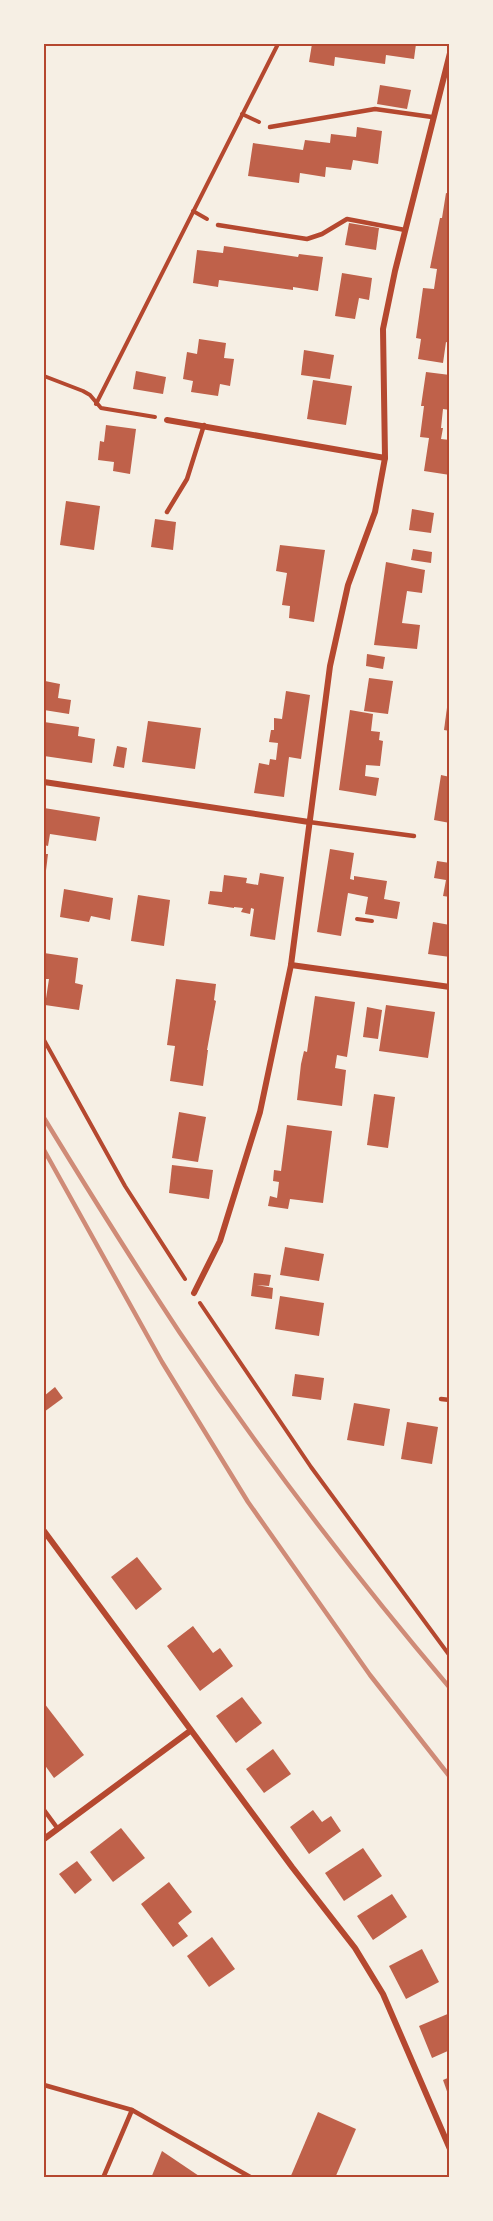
<svg xmlns="http://www.w3.org/2000/svg" width="493" height="2221" viewBox="0 0 493 2221" font-family="Raleway,sans-serif">
	<style>
		.building { fill: #bf614a }
		.lines { fill: none; stroke-linecap: round; stroke-linejoin: round }
		.path { stroke: #b5482f; stroke-width: 4 }
		.service { stroke: #b5482f; stroke-width: 4.5 }
		.minor { stroke: #b5482f; stroke-width: 6 }
		.rail { stroke: #cf8b77; stroke-width: 4.5 }
		.neatline { fill: none; stroke: #b5482f; stroke-width: 2 }
	</style>
	<rect width="100%" height="100%" fill="#f6efe4"/>
	<g class="building">
		<polygon points="312,44 416,44 414,59 386,55 385,64 335,57 334,66 309,62"/>
		<polygon points="380,85 411,90 407,109 377,104"/>
		<polygon points="357,127 382,131 378,164 353,160 351,170 326,167 325,177 300,173 299,183 248,176 253,143 303,150 305,140 330,143 331,134 356,137"/>
		<polygon points="446,193 450,194 450,340 449,343 446,342 443,363 418,359 421,339 416,338 423,288 434,289 437,269 430,268 440,218 442,218"/>
		<polygon points="349,223 379,228 376,250 345,245"/>
		<polygon points="224,246 298,257 299,254 323,257 318,291 293,287 293,290 219,280 218,287 193,283 197,250 223,253"/>
		<polygon points="342,273 372,278 369,300 359,298 355,319 335,316"/>
		<polygon points="199,339 226,343 224,358 234,359 230,386 220,384 218,396 191,392 193,381 183,379 187,352 197,354"/>
		<polygon points="304,350 334,355 330,379 301,375"/>
		<polygon points="136,371 166,377 163,394 133,389"/>
		<polygon points="426,372 450,375 450,410 443,409 441,428 443,428 441,439 450,440 450,475 424,471 429,438 420,437 424,406 421,406"/>
		<polygon points="313,380 352,386 346,425 307,419"/>
		<polygon points="106,425 136,429 130,474 113,471 114,462 98,460 100,441 104,442"/>
		<polygon points="66,501 100,506 94,550 60,545"/>
		<polygon points="412,509 434,513 431,533 409,530"/>
		<polygon points="155,519 176,522 173,550 151,547"/>
		<polygon points="280,545 325,550 314,622 289,618 290,606 282,605 287,573 276,571"/>
		<polygon points="413,549 432,552 431,563 411,560"/>
		<polygon points="386,562 425,570 422,593 407,591 402,623 420,625 417,649 374,645"/>
		<polygon points="367,654 385,657 383,669 366,666"/>
		<polygon points="369,678 393,681 388,714 364,711"/>
		<polygon points="45,681 60,684 58,698 71,700 69,714 44,710"/>
		<polygon points="286,691 310,695 301,759 289,757 284,797 254,793 259,763 269,765 270,759 276,760 278,743 269,742 271,730 274,730 274,718 282,719"/>
		<polygon points="448,700 450,701 450,731 444,730"/>
		<polygon points="350,710 373,714 371,731 380,732 379,740 383,741 380,766 366,765 365,776 379,778 376,796 339,790"/>
		<polygon points="148,721 201,728 195,769 142,762"/>
		<polygon points="44,722 79,727 78,736 95,739 92,763 44,756"/>
		<polygon points="117,746 127,748 124,768 113,766"/>
		<polygon points="441,775 450,777 450,823 434,820"/>
		<polygon points="44,808 100,817 96,841 50,834 48,846 44,845"/>
		<polygon points="330,849 354,853 350,879 354,880 354,876 387,881 384,899 400,902 397,919 365,914 368,897 348,893 341,936 317,932"/>
		<polygon points="44,854 48,854 45,879 44,879"/>
		<polygon points="437,861 450,863 450,897 443,896 446,880 434,878"/>
		<polygon points="260,873 284,877 275,940 250,936 254,909 251,908 250,914 241,912 243,908 234,907 234,908 208,904 210,891 222,892 224,875 247,878 246,883 258,885"/>
		<polygon points="64,889 113,898 110,920 91,916 89,922 60,917"/>
		<polygon points="138,895 170,900 164,946 131,941"/>
		<polygon points="433,922 450,925 450,957 428,954"/>
		<polygon points="44,953 78,958 75,983 83,985 79,1010 45,1005 49,979 44,979"/>
		<polygon points="176,979 216,984 214,1000 216,1001 207,1050 208,1050 203,1086 170,1081 175,1046 167,1045"/>
		<polygon points="315,996 355,1002 347,1057 337,1055 335,1068 346,1070 342,1106 297,1100 301,1064 304,1051 307,1052"/>
		<polygon points="386,1005 435,1012 428,1058 379,1051"/>
		<polygon points="367,1007 382,1010 378,1039 363,1037"/>
		<polygon points="374,1094 395,1097 388,1148 367,1145"/>
		<polygon points="179,1112 206,1117 198,1162 172,1158"/>
		<polygon points="287,1125 332,1131 323,1203 290,1199 288,1209 268,1206 270,1196 277,1198 279,1182 273,1181 274,1170 281,1171"/>
		<polygon points="172,1165 213,1170 209,1199 169,1193"/>
		<polygon points="285,1247 324,1254 319,1281 280,1275"/>
		<polygon points="254,1273 271,1275 269,1286 257,1285 273,1288 272,1299 251,1296"/>
		<polygon points="280,1296 324,1303 319,1336 275,1329"/>
		<polygon points="295,1374 324,1378 321,1400 292,1396"/>
		<polygon points="55,1387 63,1398 44,1412 44,1396"/>
		<polygon points="354,1403 390,1409 384,1446 347,1440"/>
		<polygon points="407,1422 438,1427 432,1464 401,1459"/>
		<polygon points="137,1557 162,1589 136,1610 111,1577"/>
		<polygon points="193,1626 213,1653 220,1648 233,1666 200,1691 167,1646"/>
		<polygon points="242,1697 262,1723 236,1743 216,1716"/>
		<polygon points="44,1703 84,1755 54,1778 44,1764"/>
		<polygon points="273,1749 291,1774 264,1793 246,1769"/>
		<polygon points="313,1810 322,1822 331,1816 341,1831 309,1854 290,1827"/>
		<polygon points="121,1828 145,1858 113,1882 90,1852"/>
		<polygon points="363,1848 382,1876 344,1901 325,1873"/>
		<polygon points="77,1861 92,1880 75,1894 59,1874"/>
		<polygon points="169,1882 192,1912 178,1923 188,1936 173,1947 141,1904"/>
		<polygon points="392,1894 407,1917 373,1940 357,1916"/>
		<polygon points="212,1937 235,1969 209,1987 187,1956"/>
		<polygon points="422,1949 439,1982 406,1999 389,1966"/>
		<polygon points="450,2013 450,2050 432,2058 419,2026"/>
		<polygon points="450,2077 450,2097 449,2097 443,2080"/>
		<polygon points="318,2112 356,2129 335,2178 290,2178"/>
		<polygon points="162,2151 202,2178 151,2178"/>
	</g>
	<g class="lines">
		<g class="path">
			<polyline points="242,114 259,122"/>
			<polyline points="193,211 207,219"/>
			<polyline points="44,376 83,391 90,395 101,408 155,417"/>
			<polyline points="96,404 278,44"/>
			<polyline points="357,919 372,921"/>
			<polyline points="44,1040 125,1186 185,1279"/>
			<polyline points="200,1303 311,1467 450,1656"/>
		</g>
		<g class="service">
			<polyline points="270,127 375,109 432,117"/>
			<polyline points="218,225 307,239 322,234 347,219 405,230"/>
			<polyline points="167,512 187,479 204,425"/>
			<polyline points="309,822 414,836"/>
			<polyline points="441,1399 450,1400"/>
			<polyline points="44,1810 58,1829"/>
			<polyline points="44,2085 132,2110 252,2178"/>
			<polyline points="103,2178 132,2110"/>
		</g>
		<g class="minor">
			<polyline points="167,420 385,458"/>
			<polyline points="44,782 309,822"/>
			<polyline points="291,965 450,987"/>
			<polyline points="194,1293 220,1241 260,1112 291,965 330,666 348,585 375,512 385,458 383,329 395,271 450,53"/>
			<polyline points="44,1531 292,1867 355,1948 383,1994 450,2149"/>
			<polyline points="44,1839 190,1731"/>
		</g>
		<g class="rail">
			<path d="M 44,1118 C 88,1190 133,1262 180,1333 C 263,1456 354,1575 450,1688"/>
			<polyline points="44,1150 162,1362 248,1502 370,1675 450,1777"/>
		</g>
	</g>
	<rect width="493" height="2221" fill="none" stroke="#f6efe4" stroke-width="90"/>
	<rect x="45" y="45" width="403" height="2131" class="neatline"/>
</svg>
